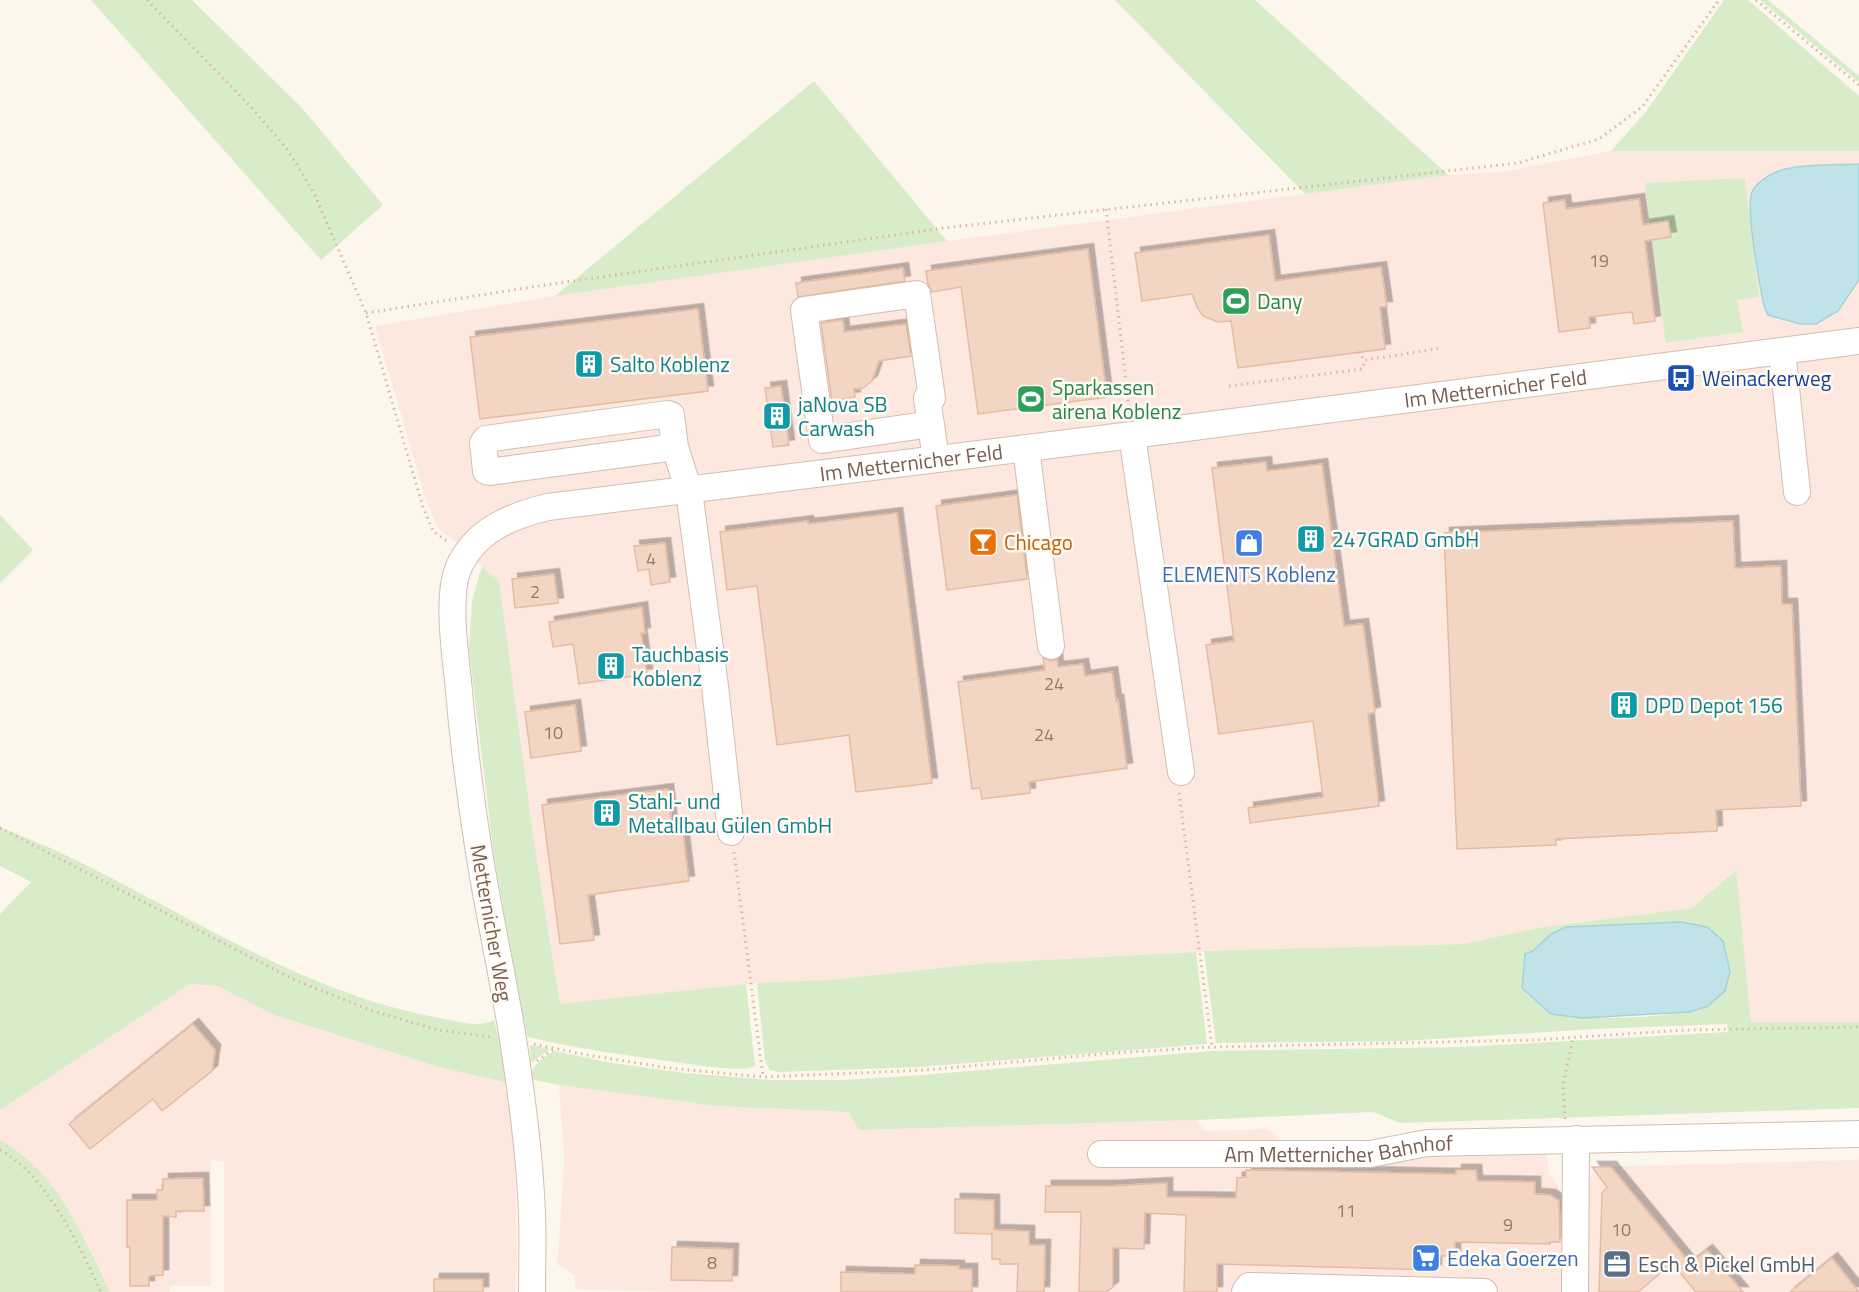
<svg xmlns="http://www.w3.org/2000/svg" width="1859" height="1292" viewBox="0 0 1859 1292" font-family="'Titillium Web',sans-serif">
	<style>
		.commercial { fill: #fde8e0 }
		.green { fill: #d8ecc9; fill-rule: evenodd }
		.water { fill: #bfe3e8; stroke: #a5d3da; stroke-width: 1.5 }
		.building { fill: #f3d5c3; stroke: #e6bba3; stroke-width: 1.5; filter: url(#shadow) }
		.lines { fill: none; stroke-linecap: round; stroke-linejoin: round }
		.minor-casing { stroke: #d1beb0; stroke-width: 28 }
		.path { stroke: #d9b8a5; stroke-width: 3; stroke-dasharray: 1.5 4.5; stroke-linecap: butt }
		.minor { stroke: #fff; stroke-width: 26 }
		.labels { text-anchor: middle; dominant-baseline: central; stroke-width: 5; stroke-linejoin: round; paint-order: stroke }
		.number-label { font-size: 18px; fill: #987a6a }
		.leisure-label { font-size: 21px; fill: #27864d; stroke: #fffaf3; text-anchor: start }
		.culture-label { font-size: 21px; fill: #0d838f; stroke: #fffaf3; text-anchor: start }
		.transit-label { font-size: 21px; fill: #164399; stroke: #fffaf3; text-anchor: start }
		.street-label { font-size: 21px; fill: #7a5c4d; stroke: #fffaf3 }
		.food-label { font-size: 21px; fill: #c56008; stroke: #fffaf3; text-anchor: start }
		.shop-label { font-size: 21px; fill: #366cbe; stroke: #fffaf3 }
		.service-label { font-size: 21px; fill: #4e5e75; stroke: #fffaf3; text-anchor: start }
	</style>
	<defs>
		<filter id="shadow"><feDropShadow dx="5.5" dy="-5.5" stdDeviation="0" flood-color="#0004"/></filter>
	</defs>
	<rect width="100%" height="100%" fill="#fdf6ec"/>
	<g class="commercial">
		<polygon points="1611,151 1859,151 1859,164 1790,168 1778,171 1762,180 1750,209 1759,282 1853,287 1859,280 1859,1022 1751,1022 1735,870 1692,908 1537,928 1464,944 1196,952 988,963 828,980 746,984 560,1005 534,842 499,581 456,542 438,528 428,506 375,326 555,296 947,241 1448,175 1502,172"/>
		<polygon points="190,984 218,986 274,1015 439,1067 504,1082 511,1092 515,1156 517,1257 516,1292 224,1292 224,1161 211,1160 211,1286 170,1286 170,1292 110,1292 85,1239 0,1140 0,1110"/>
		<polygon points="559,1085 716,1106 848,1112 859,1130 1196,1120 1205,1131 1267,1129 1306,1161 1547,1154 1549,1175 1557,1184 1562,1195 1564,1207 1563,1292 671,1292 575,1289 575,1276 557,1264 561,1216 564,1157"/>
		<polygon points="1859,1160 1859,1292 1585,1292 1588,1180 1594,1170 1591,1167"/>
	</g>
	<g class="green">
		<polygon points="91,0 192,0 302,108 383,205 321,260"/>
		<polygon points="1115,0 1255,0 1448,175 1305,194"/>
		<polygon points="1724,0 1748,0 1859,96 1859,151 1611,151 1645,113"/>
		<polygon points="1760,0 1768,0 1859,76 1859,82"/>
		<polygon points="814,81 947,241 555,296"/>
		<polygon points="1745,178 1759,297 1737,300 1743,332 1666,343 1645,183"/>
		<polygon points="0,515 33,550 0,583"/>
		<path d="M 482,566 L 499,581 L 534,842 L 560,1004 L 746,984 L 755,1066 C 740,1073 700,1065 682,1063 C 631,1056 579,1049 528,1037 L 521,1008 L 494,855 L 469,650 L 472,600 Z"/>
		<path d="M 0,827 C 21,836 43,844 63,854 C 187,913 307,996 445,1019 C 462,1022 479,1028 494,1020 L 511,1092 L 504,1082 L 439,1067 L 274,1015 L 218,986 L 190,984 L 0,1110 L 0,914 L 31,882 L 0,866 Z"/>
		<path d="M 1736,870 L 1751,1022 L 1859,1022 L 1859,1108 L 1400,1123 L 1373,1112 L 1196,1120 L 859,1130 L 848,1112 L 716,1106 L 559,1085 L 531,1079 C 531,1065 543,1058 554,1051 L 612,1063 L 685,1073 L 770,1080 L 843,1080 L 923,1075 L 1212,1051 L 1463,1047 L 1728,1032 L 1727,1024 L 1594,1029 L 1402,1041 L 1216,1043 L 1204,951 L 1464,944 L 1537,928 L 1692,908 ZM 1533,951 L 1708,1006 C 1666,1020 1595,1020 1551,1014 L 1525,954 Z"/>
		<polygon points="1196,952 1207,1044 919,1067 778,1072 770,1070 765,1061 757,983 828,980 988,963"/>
		<polygon points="530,1045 549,1048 549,1050 531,1063"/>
		<path d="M 0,1140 C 56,1170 84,1237 110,1292 L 0,1292 Z"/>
	</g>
	<g class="water">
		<path d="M 1859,164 L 1859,280 L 1838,311 L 1816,324 L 1800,324 L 1768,315 L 1764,306 C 1760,287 1745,207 1752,192 C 1758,180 1776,170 1790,168 C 1812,164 1836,165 1859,164 Z"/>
		<polygon points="1681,922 1707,927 1723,941 1730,972 1725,991 1708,1006 1689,1012 1582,1018 1551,1014 1522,988 1525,954 1533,951 1551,934 1566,927"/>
	</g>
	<g class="building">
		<polygon points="1639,199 1643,225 1668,221 1671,237 1645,241 1655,321 1634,324 1632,312 1589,317 1590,328 1559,332 1543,203 1565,200 1566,209"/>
		<polygon points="1269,235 1275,281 1381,267 1387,307 1380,307 1385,349 1238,368 1231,321 1218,322 1203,316 1197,307 1192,294 1142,301 1135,253"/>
		<polygon points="1088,249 1107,397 978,414 961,287 932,292 928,284 926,271"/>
		<polygon points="903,268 905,281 798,297 796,283"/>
		<polygon points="698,309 708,391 480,419 470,337"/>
		<polygon points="843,320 844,332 906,324 911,356 879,361 872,381 863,388 854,389 855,397 832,401 821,323"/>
		<polygon points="781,386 789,445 773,447 765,388"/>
		<polygon points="1266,462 1267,471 1322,464 1344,626 1363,624 1375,712 1368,714 1379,806 1250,823 1248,808 1323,797 1313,721 1219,734 1206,645 1234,641 1212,468"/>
		<polygon points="1017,495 1027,579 947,590 936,506"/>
		<polygon points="897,513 932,783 856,792 849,735 777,745 757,586 727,590 720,532 808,521 808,524"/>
		<polygon points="1733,521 1735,568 1781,566 1782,604 1792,604 1801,806 1716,810 1717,831 1556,839 1556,845 1457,849 1444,533"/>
		<polygon points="665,543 670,582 651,585 649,569 638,571 634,546"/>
		<polygon points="554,574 558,603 515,608 512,579"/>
		<polygon points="642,607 645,633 641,633 647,674 579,684 573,644 553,647 549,622"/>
		<polygon points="1043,658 1052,661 1057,659 1058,667 1083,664 1085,676 1112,672 1116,701 1118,700 1127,768 1029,782 1030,793 982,799 980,788 972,789 958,682 1045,670"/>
		<polygon points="575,705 581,751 531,758 525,712"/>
		<polygon points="668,789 673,835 683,833 689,881 588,895 594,940 560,944 542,805"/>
		<polygon points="193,1024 215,1050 212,1071 162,1111 153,1099 90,1149 69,1124"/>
		<polygon points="1592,1167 1611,1167 1690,1263 1707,1250 1743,1292 1696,1292 1672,1263 1638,1292 1599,1292 1602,1193 1607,1187"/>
		<polygon points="1246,1170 1456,1174 1456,1170 1476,1170 1477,1181 1535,1182 1535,1194 1550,1195 1559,1201 1560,1242 1550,1242 1550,1244 1455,1242 1455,1256 1436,1256 1436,1270 1217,1264 1217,1292 1184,1292 1186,1215 1145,1213 1144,1249 1113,1248 1113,1287 1106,1292 1079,1292 1081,1212 1045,1212 1046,1186 1110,1186 1167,1183 1167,1197 1236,1198 1237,1178 1246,1177"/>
		<polygon points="203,1178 204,1211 176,1211 176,1217 163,1216 163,1275 149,1276 149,1286 130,1286 130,1247 127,1247 127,1200 157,1200 157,1190 163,1190 163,1179"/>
		<polygon points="955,1199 994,1200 994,1230 1029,1231 1029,1245 1045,1245 1044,1292 1017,1292 1018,1264 1000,1264 1000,1259 992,1259 992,1234 955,1233"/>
		<polygon points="672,1247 733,1249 732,1281 671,1280"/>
		<polygon points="1832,1258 1859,1292 1790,1292"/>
		<polygon points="915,1265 959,1266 959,1269 972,1269 972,1292 841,1292 841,1272 915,1274"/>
		<rect x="434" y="1279" width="49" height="13"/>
	</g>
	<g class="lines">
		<g class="minor-casing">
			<g id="minor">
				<polyline points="1782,351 1797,492"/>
				<path d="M 931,424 L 822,440 L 804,310 L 917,294 L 932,398 L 927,398 C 930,419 933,439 936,459"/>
				<polyline points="1132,435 1181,772"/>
				<polyline points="675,447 489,472 486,471 483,443 486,439 668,414 671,415 675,447 689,491 715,686 731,832"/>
				<polyline points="1026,448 1051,646"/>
				<path id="s1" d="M 1101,1154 L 1370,1154 L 1427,1143 L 1859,1134"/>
				<path id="s2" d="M 532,1292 C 532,1266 533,1241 532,1215 C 530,1156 522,1097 513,1039 C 503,977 489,915 479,852 C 470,796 463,738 458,681 C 455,651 447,597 458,569 C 474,531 510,516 548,507 L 1132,435 L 1859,341"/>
				<polyline points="1245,1292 1249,1286 1484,1292"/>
				<polyline points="1575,1292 1576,1139"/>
			</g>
		</g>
		<g class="path">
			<polyline points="147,0 251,107 287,149 314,193 366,313 423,507 433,531 448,542"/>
			<polyline points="1756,0 1859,85"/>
			<polyline points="1106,209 1130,416"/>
			<polyline points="366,313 545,285 944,228 1518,163 1599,139 1642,107 1719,0"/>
			<polyline points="1358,352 1365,360"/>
			<polyline points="1229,386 1362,369 1365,360 1442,348"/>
			<polyline points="1179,793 1212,1047"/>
			<polyline points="0,828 295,980 370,1010 438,1030 492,1037"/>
			<polyline points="734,852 763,1077"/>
			<polyline points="534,1044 587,1055 669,1068 763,1077 925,1070 1113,1053 1212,1047 1534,1040 1686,1030 1859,1027"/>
			<polyline points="537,1061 554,1049"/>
			<polyline points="1565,1119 1563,1084 1573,1038"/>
			<path d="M 0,1150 C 45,1173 80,1247 101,1292"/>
		</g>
		<use href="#minor" class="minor"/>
	</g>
	<defs>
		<g id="stadium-square" transform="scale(1.5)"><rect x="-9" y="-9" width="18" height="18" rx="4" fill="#2e9e5b" stroke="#fffaf3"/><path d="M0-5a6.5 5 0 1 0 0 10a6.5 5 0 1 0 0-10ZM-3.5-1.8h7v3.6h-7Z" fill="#fff"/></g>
		<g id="building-square" transform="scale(1.5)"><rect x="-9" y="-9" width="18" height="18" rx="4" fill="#0f9aa8" stroke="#fffaf3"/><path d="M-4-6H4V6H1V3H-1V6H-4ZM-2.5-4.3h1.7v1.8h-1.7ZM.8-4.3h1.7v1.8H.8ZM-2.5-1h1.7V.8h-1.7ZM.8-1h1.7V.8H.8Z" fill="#fff"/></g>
		<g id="bus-square" transform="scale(1.5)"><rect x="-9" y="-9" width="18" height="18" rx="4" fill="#1a4fb4" stroke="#fffaf3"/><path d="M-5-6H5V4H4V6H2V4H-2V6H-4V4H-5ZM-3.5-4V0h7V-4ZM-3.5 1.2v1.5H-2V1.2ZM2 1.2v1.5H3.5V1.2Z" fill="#fff"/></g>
		<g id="bar-square" transform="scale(1.5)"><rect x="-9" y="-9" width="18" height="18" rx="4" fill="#e8710a" stroke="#fffaf3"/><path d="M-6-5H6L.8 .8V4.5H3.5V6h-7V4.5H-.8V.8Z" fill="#fff"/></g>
		<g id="shop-square" transform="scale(1.5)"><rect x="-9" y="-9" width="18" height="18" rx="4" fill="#3f7fe0" stroke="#fffaf3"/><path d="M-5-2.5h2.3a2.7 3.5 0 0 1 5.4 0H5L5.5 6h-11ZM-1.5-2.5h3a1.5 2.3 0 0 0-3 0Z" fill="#fff"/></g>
		<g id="supermarket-square" transform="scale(1.5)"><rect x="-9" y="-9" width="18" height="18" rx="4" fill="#3f7fe0" stroke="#fffaf3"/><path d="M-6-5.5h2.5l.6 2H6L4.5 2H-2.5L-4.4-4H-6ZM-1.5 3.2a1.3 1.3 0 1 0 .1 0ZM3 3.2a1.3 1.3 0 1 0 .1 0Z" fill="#fff"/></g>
		<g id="office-square" transform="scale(1.5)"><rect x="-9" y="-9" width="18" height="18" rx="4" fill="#5c6f8a" stroke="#fffaf3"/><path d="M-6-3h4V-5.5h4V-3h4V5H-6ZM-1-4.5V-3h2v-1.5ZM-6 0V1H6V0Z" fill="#fff"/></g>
	</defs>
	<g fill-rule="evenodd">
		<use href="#stadium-square" x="1236" y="301"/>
		<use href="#building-square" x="589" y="364"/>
		<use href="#bus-square" x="1681" y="378"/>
		<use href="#stadium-square" x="1031" y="399"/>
		<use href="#building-square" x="777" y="416"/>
		<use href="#building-square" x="1311" y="539"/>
		<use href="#bar-square" x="983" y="542"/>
		<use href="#shop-square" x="1249" y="543"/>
		<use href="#building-square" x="611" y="666"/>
		<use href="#building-square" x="1624" y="705"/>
		<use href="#building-square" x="607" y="813"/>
		<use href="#supermarket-square" x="1426" y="1258"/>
		<use href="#office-square" x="1617" y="1264"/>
	</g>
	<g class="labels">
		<g class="number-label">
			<text x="1599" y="260">19</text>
			<text x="651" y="558">4</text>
			<text x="535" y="591">2</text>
			<text x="1054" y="683">24</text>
			<text x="553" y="732">10</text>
			<text x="1044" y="734">24</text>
			<text x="1346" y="1210">11</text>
			<text x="1508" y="1224">9</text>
			<text x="1621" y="1229">10</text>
			<text x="712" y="1262">8</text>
		</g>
		<g class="leisure-label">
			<text x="1257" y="301">Dany</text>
			<text x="1052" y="387">Sparkassen<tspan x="1052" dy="24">airena Koblenz</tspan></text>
		</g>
		<g class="culture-label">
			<text x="610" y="364">Salto Koblenz</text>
			<text x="798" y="404">jaNova SB<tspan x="798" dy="24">Carwash</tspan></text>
			<text x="1332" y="539">247GRAD GmbH</text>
			<text x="632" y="654">Tauchbasis<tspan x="632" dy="24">Koblenz</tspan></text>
			<text x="1645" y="705">DPD Depot 156</text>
			<text x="628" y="801">Stahl- und<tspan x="628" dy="24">Metallbau Gülen GmbH</tspan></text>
		</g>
		<g class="transit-label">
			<text x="1702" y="378">Weinackerweg</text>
		</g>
		<g class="street-label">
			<text stroke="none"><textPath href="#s2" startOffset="1798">Im Metternicher Feld</textPath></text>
			<text stroke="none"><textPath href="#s2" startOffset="1209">Im Metternicher Feld</textPath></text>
			<text transform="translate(492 923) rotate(80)">Metternicher Weg</text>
			<text stroke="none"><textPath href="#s1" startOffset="238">Am Metternicher Bahnhof</textPath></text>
		</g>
		<g class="food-label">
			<text x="1004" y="542">Chicago</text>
		</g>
		<g class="shop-label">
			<text x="1249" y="574">ELEMENTS Koblenz</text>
			<text x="1447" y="1258" text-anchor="start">Edeka Goerzen</text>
		</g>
		<g class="service-label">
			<text x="1638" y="1264">Esch &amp; Pickel GmbH</text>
		</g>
	</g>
</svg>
